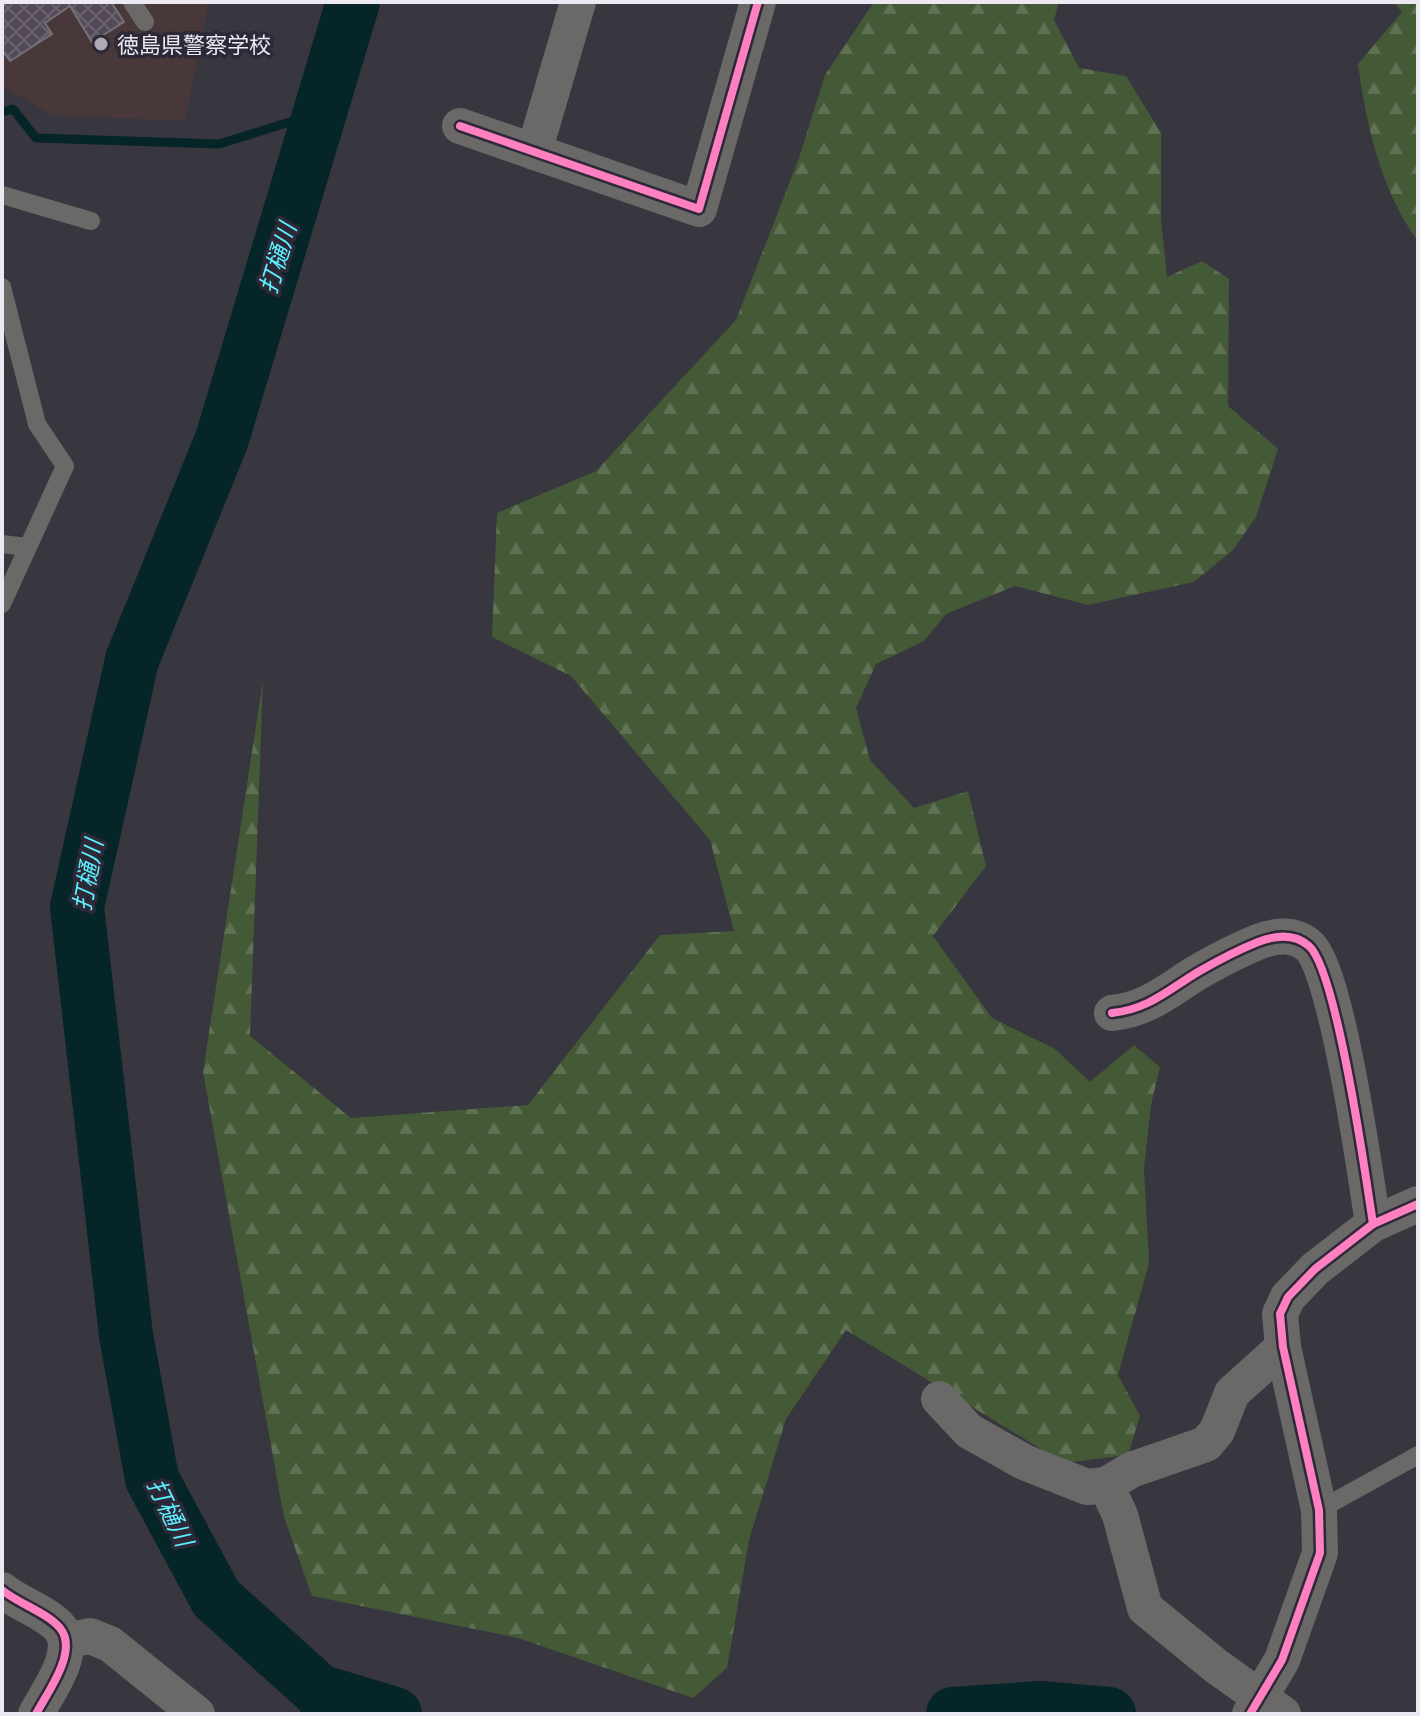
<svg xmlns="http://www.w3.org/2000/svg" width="1420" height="1716" viewBox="0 0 1420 1716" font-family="'Noto Serif','Noto Sans JP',serif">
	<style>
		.education { fill: #49383a }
		.forest { fill: url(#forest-firs) }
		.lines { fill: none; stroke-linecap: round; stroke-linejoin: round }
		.stream { stroke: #062528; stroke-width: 9 }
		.river { stroke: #062528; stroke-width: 54 }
		.building { fill: url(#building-cross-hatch); stroke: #737076; stroke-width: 2 }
		.lane { stroke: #6a6968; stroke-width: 18 }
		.street { stroke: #6a6968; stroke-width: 36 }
		.cycleway-casing { stroke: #2d2938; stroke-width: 13 }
		.cycleway { stroke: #ff80c0; stroke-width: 8 }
		.poi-dot { fill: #adaab4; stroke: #2d2938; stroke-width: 3 }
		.labels { text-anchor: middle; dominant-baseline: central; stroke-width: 7; stroke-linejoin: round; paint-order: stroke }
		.poi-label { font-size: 22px; fill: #ece9f3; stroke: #2d2938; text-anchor: start }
		.water-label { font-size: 24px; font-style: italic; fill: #5bf1fd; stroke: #2d2938 }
	</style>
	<defs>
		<pattern id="forest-firs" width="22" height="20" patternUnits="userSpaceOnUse" patternTransform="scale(2)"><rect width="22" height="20" fill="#445936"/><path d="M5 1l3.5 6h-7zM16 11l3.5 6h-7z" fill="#5f7154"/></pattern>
		<pattern id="building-cross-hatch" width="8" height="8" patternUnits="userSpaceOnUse" patternTransform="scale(2)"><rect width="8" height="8" fill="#534957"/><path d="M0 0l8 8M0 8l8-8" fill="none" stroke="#6c6370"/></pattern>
	</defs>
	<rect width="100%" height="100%" fill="#38363e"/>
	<polygon class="education" points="2,2 209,2 185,121 51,115 2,85"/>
	<g class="forest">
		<polygon points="874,2 1059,2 1054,20 1079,68 1126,76 1161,133 1161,220 1167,277 1202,261 1229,279 1228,406 1278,449 1256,517 1233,550 1194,582 1088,605 1015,586 946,614 924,641 876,664 856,708 870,760 914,808 968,791 986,866 933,936 992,1018 1055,1049 1090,1082 1134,1045 1160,1067 1151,1105 1144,1169 1149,1263 1118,1375 1140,1416 1128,1455 1064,1463 846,1330 786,1419 749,1540 727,1668 693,1698 518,1638 312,1596 284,1517 203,1072 263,680 250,1036 351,1118 528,1105 660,935 734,931 710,840 571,676 492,637 497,513 596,471 736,320 799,158 825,75"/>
		<path d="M 1394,2 L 1418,2 L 1418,241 C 1381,191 1366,124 1358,64 L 1402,12 Z"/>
	</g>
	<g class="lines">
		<g class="stream">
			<polyline points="2,112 13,109 36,138 219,144 319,113"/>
			<polyline points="304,1714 319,1691"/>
		</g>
		<g class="river">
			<polyline points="353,2 222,439 132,660 77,907 126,1335 152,1479 216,1598 319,1691 395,1714"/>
			<polyline points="953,1714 1040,1708 1109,1714"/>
		</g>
	</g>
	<polygon class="building" points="2,2 111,2 124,22 92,42 70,6 45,23 52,34 10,61 2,50"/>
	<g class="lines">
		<g class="lane">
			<polyline points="132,2 145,22"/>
			<polyline points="2,195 91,221"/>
			<polyline points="2,287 37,424 65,466 2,604"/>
			<polyline points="2,544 27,547"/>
			<polyline points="1319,1510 1418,1455"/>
		</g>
		<g class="street">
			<polyline points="460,126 699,209 758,2"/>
			<polyline points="534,152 578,2"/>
			<path d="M 1112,1013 C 1149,1009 1168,990 1198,972 C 1217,961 1238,950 1258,942 C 1276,935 1294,933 1309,946 C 1337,971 1366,1178 1373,1224"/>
			<polyline points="939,1399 969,1431 1024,1462 1087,1487 1106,1485 1131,1470 1206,1444 1217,1431 1232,1393 1283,1347"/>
			<polyline points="1106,1485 1120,1515 1145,1608 1216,1666 1283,1714"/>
			<path d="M 2,1590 C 19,1604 46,1612 60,1628 C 79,1651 47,1693 36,1714"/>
			<polyline points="66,1641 90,1636 110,1644 197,1714"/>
			<polyline points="1250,1714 1282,1660 1320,1553 1319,1510 1283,1347 1280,1314 1288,1297 1315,1269 1373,1224 1418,1204"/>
		</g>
		<g class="cycleway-casing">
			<g id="cycleway">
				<polyline points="460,126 699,209 758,2"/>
				<path d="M 1112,1013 C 1149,1009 1168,990 1198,972 C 1217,961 1238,950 1258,942 C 1276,935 1294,933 1309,946 C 1337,971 1366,1178 1373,1224"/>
				<path d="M 2,1590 C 19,1604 46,1612 60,1628 C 79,1651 47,1693 36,1714"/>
				<polyline points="1250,1714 1282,1660 1320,1553 1319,1510 1283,1347 1280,1314 1288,1297 1315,1269 1373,1224 1418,1204"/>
			</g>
		</g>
		<use href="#cycleway" class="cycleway"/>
	</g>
	<circle class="poi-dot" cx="101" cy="44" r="8"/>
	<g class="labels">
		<g class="poi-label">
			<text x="117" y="44">徳島県警察学校</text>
		</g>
		<g class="water-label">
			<text transform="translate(277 258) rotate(-73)">打樋川</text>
			<text transform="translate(87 875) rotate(-80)">打樋川</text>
			<text transform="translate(171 1512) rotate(64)">打樋川</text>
		</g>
	</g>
	<rect width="1420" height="1716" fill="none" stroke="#ece9f3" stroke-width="8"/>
</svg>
